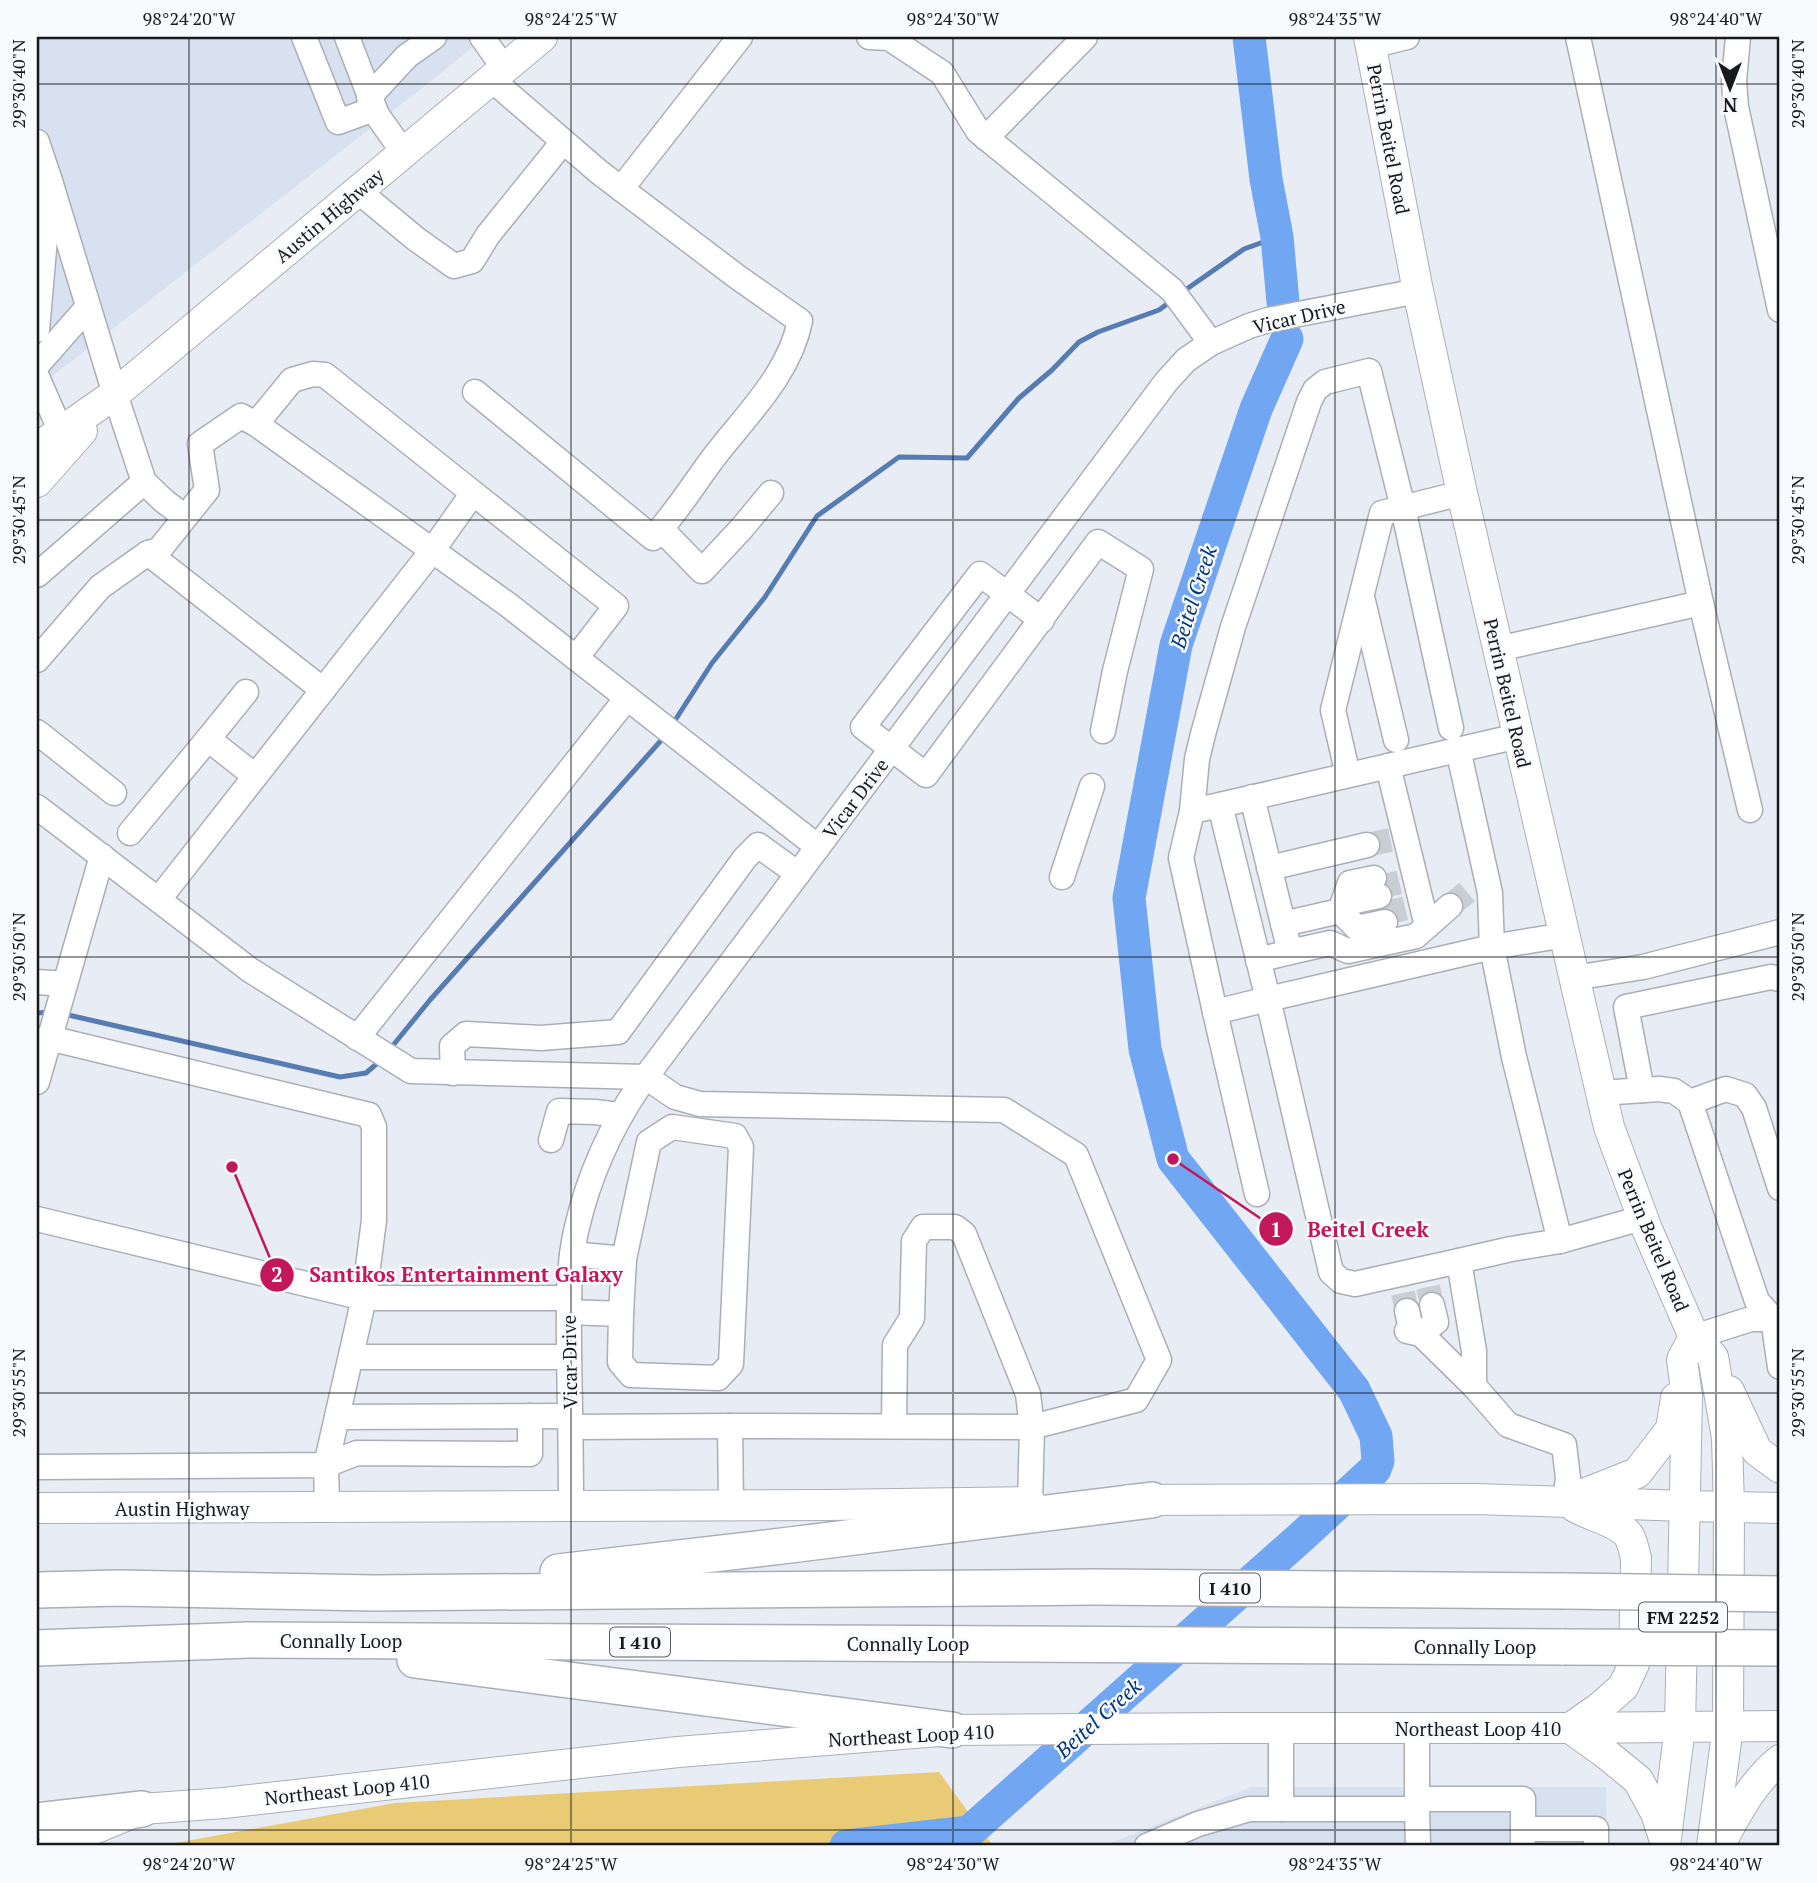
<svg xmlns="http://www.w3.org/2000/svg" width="1817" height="1883" viewBox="0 0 1817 1883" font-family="'PT Serif',serif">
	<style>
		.built { fill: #d7e1ef }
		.green { fill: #e9cb75 }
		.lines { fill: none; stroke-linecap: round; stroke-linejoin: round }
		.stream { stroke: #567cb2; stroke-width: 5 }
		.river { stroke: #71a6f2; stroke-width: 33 }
		.minor-tunnel { stroke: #c9cdd4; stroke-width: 24; stroke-dasharray: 24 12; stroke-linecap: butt }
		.minor-casing { stroke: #aaafb7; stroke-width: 27 }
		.major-casing { stroke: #aaafb7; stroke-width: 32 }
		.highway-casing { stroke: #aaafb7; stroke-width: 38 }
		.minor { stroke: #fff; stroke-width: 24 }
		.major { stroke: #fff; stroke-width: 30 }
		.highway { stroke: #fff; stroke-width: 35 }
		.highway-bridge-casing { stroke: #aaafb7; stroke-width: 38; stroke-linecap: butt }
		.highway-bridge { stroke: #fff; stroke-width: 35 }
		.ticks { fill: none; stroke: #17191c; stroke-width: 2; stroke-opacity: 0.45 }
		.labels { text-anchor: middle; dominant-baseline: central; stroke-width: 5; stroke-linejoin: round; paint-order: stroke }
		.shield { fill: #f8fafe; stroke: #5a5c60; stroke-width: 2 }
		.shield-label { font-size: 18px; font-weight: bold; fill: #17191c }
		.street-label { font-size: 19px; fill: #17191c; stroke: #f8fafe }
		.water-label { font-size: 21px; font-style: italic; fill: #003677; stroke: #f8fafe }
		.leader { fill: none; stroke: #c2185b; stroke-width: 2.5 }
		.callout-dot { fill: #c2185b; stroke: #f8fafe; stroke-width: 2.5 }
		.mark-label { font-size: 21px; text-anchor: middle; font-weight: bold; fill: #fff }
		.callout-label { font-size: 21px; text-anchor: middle; font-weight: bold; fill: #c2185b; stroke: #f8fafe; stroke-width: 5; stroke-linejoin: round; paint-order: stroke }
		.neatline { fill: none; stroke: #17191c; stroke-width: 2.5 }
		.ticks-label { font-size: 18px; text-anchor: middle; fill: #17191c }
	</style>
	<rect width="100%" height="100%" fill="#e8edf5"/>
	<g class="built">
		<polygon points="37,37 485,37 440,74 37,388"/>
		<polygon points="1251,1787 1606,1787 1607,1846 1103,1846"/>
	</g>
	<polygon class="green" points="939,1772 993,1846 159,1846 395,1803"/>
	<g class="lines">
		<g class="stream">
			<polyline points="1181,293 1244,249 1277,237"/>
			<polyline points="672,725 712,663 765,597 817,516 899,457 967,458 1019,398 1052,370 1079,342 1098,332 1159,310 1171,301"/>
			<polyline points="37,1013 51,1012"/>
			<polyline points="64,1014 340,1077 366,1073 381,1060"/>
			<polyline points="390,1049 430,1000 665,736"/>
		</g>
		<g class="river">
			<polyline points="1249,37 1266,179 1277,237 1283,302"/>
			<polyline points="846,1846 969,1832 1300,1538 1375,1469 1378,1461 1376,1436 1354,1390 1173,1159 1145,1049 1129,898 1176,645 1256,409 1287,339"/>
		</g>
		<g class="minor-tunnel">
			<polyline points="1367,845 1391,840"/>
			<polyline points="1376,888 1401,882"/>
			<polyline points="1450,906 1467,892"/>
			<polyline points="1382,914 1407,908"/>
			<polyline points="1428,1287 1432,1305"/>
			<polyline points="1403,1293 1407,1311"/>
		</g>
		<g class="minor-casing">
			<g id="minor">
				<polyline points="304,37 338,122 374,109"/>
				<polyline points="347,37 377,115 404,153"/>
				<polyline points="482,37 504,68"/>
				<polyline points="869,37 889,38 942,73 978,131 1172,290 1211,343"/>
				<polyline points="1738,37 1734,81 1736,107 1780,310"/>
				<polyline points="1371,46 1407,37"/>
				<polyline points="369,97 407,56 434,37"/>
				<polyline points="986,138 1085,37"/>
				<polyline points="37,142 50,181"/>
				<polyline points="621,189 740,37"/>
				<polyline points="358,191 416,239 454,266 472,261 488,235 563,142"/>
				<polyline points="37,330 50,181 115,394 144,482 164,501 185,517"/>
				<polyline points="37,365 88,307"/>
				<polyline points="37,377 61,432"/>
				<path d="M 475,392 L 653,538 C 675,514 692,487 711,461 C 744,417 789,376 800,321 L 736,276 L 599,172 L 491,79"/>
				<polyline points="256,424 292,380 313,374 325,375 473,493"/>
				<polyline points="661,529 702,571 742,528 771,493"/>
				<polyline points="37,575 144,482"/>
				<polyline points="1363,601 1396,740"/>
				<polyline points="1701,603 1750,810"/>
				<polyline points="1042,620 980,574 863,727 926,775 1098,542 1141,569 1115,671 1103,731"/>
				<polyline points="1498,649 1701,603 1578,37"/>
				<polyline points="37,660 100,587 148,553"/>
				<polyline points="323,690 148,553 159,550 207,490 200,444 241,416 256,424 507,604 818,847"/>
				<polyline points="37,732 114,793"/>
				<polyline points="208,739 246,692"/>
				<polyline points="1458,749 1490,893 1492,947 1268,999 1331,1272 1341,1281 1355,1284 1459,1261"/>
				<polyline points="1388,766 1427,926"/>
				<polyline points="1348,775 1333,710 1382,513 1462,493"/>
				<polyline points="1252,797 1290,952 1258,960"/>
				<polyline points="1220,805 1192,811 1197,759 1203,734 1233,627 1309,402 1315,390 1325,382 1369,371 1403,508 1451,728"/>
				<polyline points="37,807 250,970 411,1071 646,1077 675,1097 700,1104 1004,1110 1076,1155 1159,1360 1136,1400 1032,1427 1030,1502"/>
				<polyline points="1192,811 1181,858 1215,1012"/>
				<polyline points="130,833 208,739 255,776"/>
				<polyline points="1269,868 1367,845"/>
				<polyline points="1062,877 1092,786"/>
				<polyline points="159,899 432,551 473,493 616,606 576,658"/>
				<polyline points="1340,911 1350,883 1374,878"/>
				<polyline points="1340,911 1355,901 1379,896"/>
				<polyline points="1283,924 1340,911 1357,928 1385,922"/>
				<polyline points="1290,952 1330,943 1348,951 1416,936 1450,906"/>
				<polyline points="1574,978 1643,967 1780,932"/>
				<polyline points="37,982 65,984"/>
				<polyline points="357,1038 627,698"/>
				<polyline points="37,1041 49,1038 369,1115 374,1127 374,1220 364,1298 326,1465 327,1507"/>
				<polyline points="453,1073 452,1046 466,1034 541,1038 618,1032 745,858 758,845 798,874"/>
				<polyline points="37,1082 102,856"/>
				<polyline points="1642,1090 1626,1007 1771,977 1780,979"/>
				<polyline points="1601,1093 1659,1089 1674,1091 1690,1102 1757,1301 1773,1319 1780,1367"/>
				<polyline points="1690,1102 1726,1089 1745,1095 1754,1108 1780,1188"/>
				<polyline points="551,1140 559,1111 595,1112 619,1115"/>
				<polyline points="1257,1194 1215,1012 1268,999 1220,805 1518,736"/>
				<polyline points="37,1219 364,1298 569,1298"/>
				<polyline points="1560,1241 1514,1057 1492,947 1565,935"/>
				<polyline points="1407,1311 1411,1329 1421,1334 1474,1386"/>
				<polyline points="569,1312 621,1314 620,1362 631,1375 718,1378 731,1364 741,1147 735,1136 672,1127 649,1142 624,1259 572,1254"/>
				<polyline points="621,1314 624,1259"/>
				<polyline points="1407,1331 1421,1334 1436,1322 1432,1305"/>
				<polyline points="1694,1337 1751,1319 1780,1319"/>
				<polyline points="351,1357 569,1357"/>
				<polyline points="337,1417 570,1416"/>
				<polyline points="570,1427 730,1426"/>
				<polyline points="37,1467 326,1465 357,1453 530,1454 530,1416"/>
				<polyline points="1565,1501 1568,1478 1564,1445 1508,1425 1474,1386 1474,1351 1459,1261 1511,1249 1560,1241 1642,1218"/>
				<path d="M 571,1505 C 571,1455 570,1405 569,1355 C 569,1312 567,1268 577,1227 C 589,1176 610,1129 639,1086 L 1166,382 L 1186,360 L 1211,343 L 1249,326 L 1268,320 L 1418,291"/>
				<polyline points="731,1505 730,1426 1032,1427 1028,1394 964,1234 955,1227 923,1227 914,1241 912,1318 895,1345 894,1426"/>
				<polyline points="1417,1728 1417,1809"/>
				<polyline points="1417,1799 1523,1799 1523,1846"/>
				<polyline points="1281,1809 1417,1809 1418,1846"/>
				<polyline points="1523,1829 1596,1829 1596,1846"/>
				<polyline points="1147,1846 1198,1824 1249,1809 1281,1809 1281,1728"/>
			</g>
		</g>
		<g class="major-casing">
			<g id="major">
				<polyline points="1369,37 1418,291 1462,493 1609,1127 1647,1229 1694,1337 1713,1357 1727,1438 1729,1507 1728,1727 1712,1846"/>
				<polyline points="37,448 115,394 542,37"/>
				<polyline points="37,482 82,431"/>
				<polyline points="1729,1391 1757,1451 1780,1468"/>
				<polyline points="1576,1497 1637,1473 1671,1429 1676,1398"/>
				<polyline points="1129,1500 1477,1499 1686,1506 1780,1508"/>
				<polyline points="37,1508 828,1505 1030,1502"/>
				<path d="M 1570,1728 L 1599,1708 L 1623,1687 L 1634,1664 L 1636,1558 C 1634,1551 1633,1543 1629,1536 C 1620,1522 1590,1516 1575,1507"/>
				<polyline points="1570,1728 1605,1753 1638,1780 1656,1813 1664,1838"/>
				<polyline points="53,1846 142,1809 224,1803 678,1752 952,1730 1228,1728 1570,1728 1780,1726"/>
				<polyline points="1665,1846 1680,1727 1687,1397 1682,1360 1694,1337"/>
				<path d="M 1719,1846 C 1736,1815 1752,1782 1780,1760"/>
			</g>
		</g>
		<g class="highway-casing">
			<g id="highway">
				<polyline points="558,1572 790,1545 1152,1500"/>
				<polyline points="37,1590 119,1588 374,1593 1094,1587 1567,1591"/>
				<polyline points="37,1648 248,1640 1564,1647"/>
				<polyline points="415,1660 952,1730"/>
				<polyline points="37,1821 142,1809"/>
			</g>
		</g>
		<use href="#minor" class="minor"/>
		<use href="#major" class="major"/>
		<use href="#highway" class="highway"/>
		<g class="highway-bridge-casing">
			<g id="highway-bridge">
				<polyline points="1567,1591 1780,1594"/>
				<polyline points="1564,1647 1780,1648"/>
			</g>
		</g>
		<use href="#highway-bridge" class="highway-bridge"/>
	</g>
	<path class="ticks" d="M 189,37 L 189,1846M 571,37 L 571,1846M 953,37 L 953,1846M 1335,37 L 1335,1846M 1716,37 L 1716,1846M 37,84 L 1780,84M 37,520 L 1780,520M 37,957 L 1780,957M 37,1393 L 1780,1393M 37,1830 L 1780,1830"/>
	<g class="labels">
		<g class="shield">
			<rect x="1200" y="1573.5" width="60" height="29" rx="5"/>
			<rect x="1639" y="1602.5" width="88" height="29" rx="5"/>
			<rect x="610" y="1627.5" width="60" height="29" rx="5"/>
		</g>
		<g class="shield-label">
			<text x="1230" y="1588">I 410</text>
			<text x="1683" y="1617">FM 2252</text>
			<text x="640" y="1642">I 410</text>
		</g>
		<g class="street-label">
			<text transform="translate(1389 139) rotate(79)">Perrin Beitel Road</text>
			<text transform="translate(329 215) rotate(-40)">Austin Highway</text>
			<text transform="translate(1299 316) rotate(-13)">Vicar Drive</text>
			<text transform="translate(1508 693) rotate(77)">Perrin Beitel Road</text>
			<text transform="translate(855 798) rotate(-53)">Vicar Drive</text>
			<text transform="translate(1654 1240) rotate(67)">Perrin Beitel Road</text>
			<text transform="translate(569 1362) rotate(-91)">Vicar Drive</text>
			<text x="182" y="1508">Austin Highway</text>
			<text x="341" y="1640">Connally Loop</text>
			<text x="908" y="1643">Connally Loop</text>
			<text x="1475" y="1646">Connally Loop</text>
			<text x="1478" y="1728">Northeast Loop 410</text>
			<text transform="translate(911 1735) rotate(-3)">Northeast Loop 410</text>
			<text transform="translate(347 1789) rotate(-6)">Northeast Loop 410</text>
		</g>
		<g class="water-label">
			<text transform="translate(1193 597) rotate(-72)">Beitel Creek</text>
			<text transform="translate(1098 1718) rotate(-42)">Beitel Creek</text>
		</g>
	</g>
	<path class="leader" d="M1173 1159L1276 1229M232 1167L277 1275"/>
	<g class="callout-dot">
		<circle cx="1173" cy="1159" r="7"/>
		<circle cx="232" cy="1167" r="7"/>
		<circle cx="1276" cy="1229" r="18"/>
		<circle cx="277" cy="1275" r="18"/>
	</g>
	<g class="mark-label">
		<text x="1276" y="1237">1</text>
		<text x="277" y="1282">2</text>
	</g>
	<g class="callout-label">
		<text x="1368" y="1237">Beitel Creek</text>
		<text x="466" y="1282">Santikos Entertainment Galaxy</text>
	</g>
	<rect width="1817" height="1883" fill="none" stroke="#f8fafe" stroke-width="77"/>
	<g transform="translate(1730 88) rotate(180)" stroke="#f8fafe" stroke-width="5" paint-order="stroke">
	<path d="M0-5L12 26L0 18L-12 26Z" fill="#17191c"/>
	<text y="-10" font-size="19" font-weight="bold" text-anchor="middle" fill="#17191c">N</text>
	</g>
	<rect x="38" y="38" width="1740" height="1806" class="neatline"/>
	<g class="ticks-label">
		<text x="189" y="25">98°24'20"W</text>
		<text x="571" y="25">98°24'25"W</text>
		<text x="953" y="25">98°24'30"W</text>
		<text x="1335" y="25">98°24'35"W</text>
		<text x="1716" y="25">98°24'40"W</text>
		<text transform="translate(1798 84) rotate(-90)" y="6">29°30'40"N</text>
		<text transform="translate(19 84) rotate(-90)" y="6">29°30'40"N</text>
		<text transform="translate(1798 520) rotate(-90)" y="6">29°30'45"N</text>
		<text transform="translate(19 520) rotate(-90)" y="6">29°30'45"N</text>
		<text transform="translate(1798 957) rotate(-90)" y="6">29°30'50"N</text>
		<text transform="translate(19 957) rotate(-90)" y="6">29°30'50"N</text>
		<text transform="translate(1798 1393) rotate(-90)" y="6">29°30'55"N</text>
		<text transform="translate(19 1393) rotate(-90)" y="6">29°30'55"N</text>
		<text x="189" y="1870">98°24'20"W</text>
		<text x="571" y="1870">98°24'25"W</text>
		<text x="953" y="1870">98°24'30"W</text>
		<text x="1335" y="1870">98°24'35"W</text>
		<text x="1716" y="1870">98°24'40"W</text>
	</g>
</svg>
